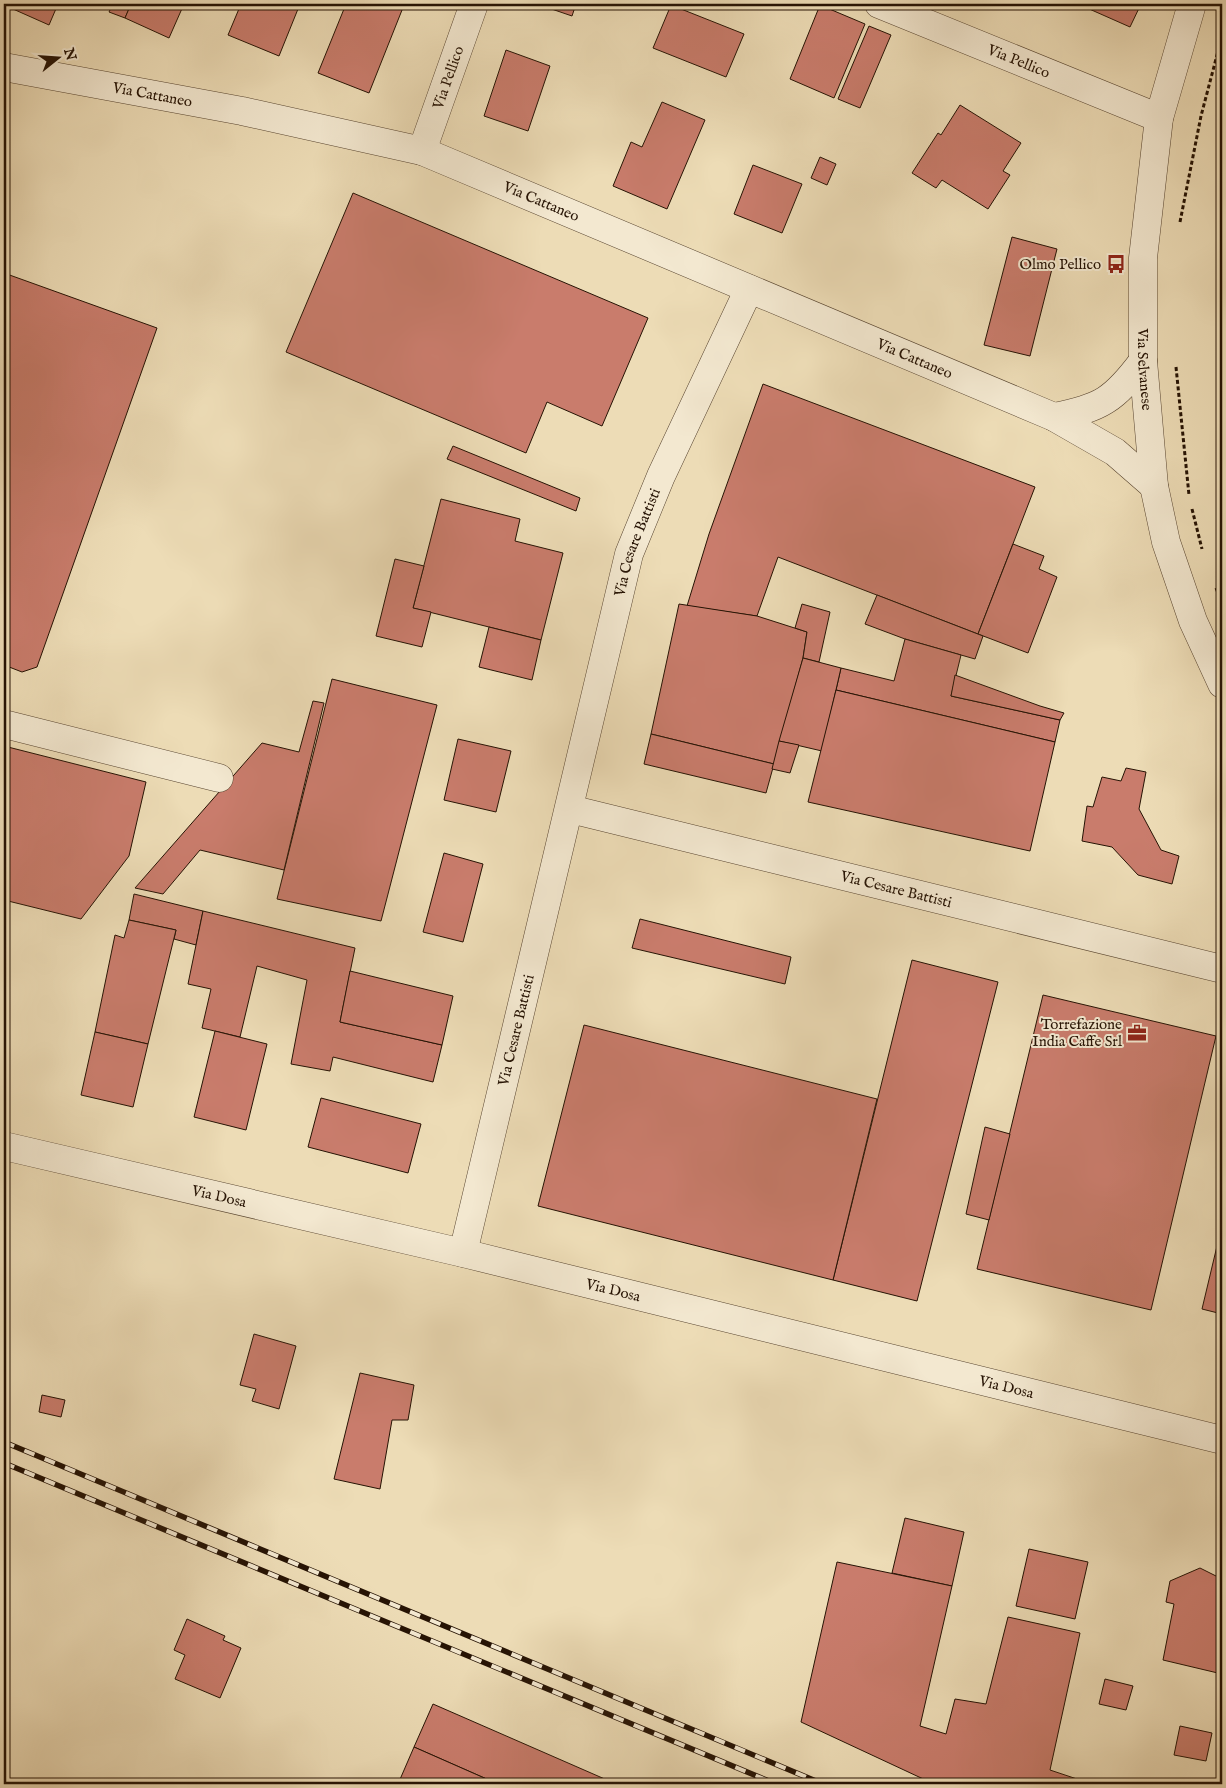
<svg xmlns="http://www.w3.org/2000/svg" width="1226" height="1788" viewBox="0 0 1226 1788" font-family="'IM FELL English',serif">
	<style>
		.building { fill: #c97c6c; stroke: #261304 }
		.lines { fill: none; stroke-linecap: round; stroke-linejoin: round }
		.minor-casing { stroke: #584530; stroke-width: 29 }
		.path { stroke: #261304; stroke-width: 3; stroke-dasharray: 4 2.5; stroke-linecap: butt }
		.minor { stroke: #f3e8d0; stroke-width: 28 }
		.rail-casing { stroke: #261304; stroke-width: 5.5 }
		.rail { stroke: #f3e8d0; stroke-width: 4; stroke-dasharray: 11; stroke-linecap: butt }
		.labels { text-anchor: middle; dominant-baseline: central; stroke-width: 4; stroke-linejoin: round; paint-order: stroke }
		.street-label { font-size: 15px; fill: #261304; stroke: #f3e8d0 }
		.poi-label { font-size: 15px; fill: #261304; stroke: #f3e8d0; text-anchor: end }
	</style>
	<rect width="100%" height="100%" fill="#eddcb6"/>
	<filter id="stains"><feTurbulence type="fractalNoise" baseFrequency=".004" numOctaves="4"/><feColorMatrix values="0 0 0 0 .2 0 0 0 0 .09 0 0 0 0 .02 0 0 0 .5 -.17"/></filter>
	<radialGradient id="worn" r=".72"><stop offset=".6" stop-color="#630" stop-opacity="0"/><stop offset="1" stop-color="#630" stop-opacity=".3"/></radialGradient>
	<g class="building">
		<polygon points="15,4 58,4 49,25 13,9"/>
		<polygon points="113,4 131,4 125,18 109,12"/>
		<polygon points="131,4 184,4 169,38 125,18"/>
		<polygon points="241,4 300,4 279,56 228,35"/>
		<polygon points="346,4 404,5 369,93 318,73"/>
		<polygon points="537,4 576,4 572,16"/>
		<polygon points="1078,4 1141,4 1130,27"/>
		<polygon points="671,5 744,34 726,77 653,48"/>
		<polygon points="820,5 865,24 834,98 790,79"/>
		<polygon points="869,26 891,35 860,108 838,99"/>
		<polygon points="506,50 550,66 528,131 484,116"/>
		<polygon points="662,102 705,120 667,209 613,186 631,142 642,147"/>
		<polygon points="960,105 1021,143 1003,171 1010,175 988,209 942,180 936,188 912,173 938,133 941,135"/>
		<polygon points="820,157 836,164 827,185 811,178"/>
		<polygon points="753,165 802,184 782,233 734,214"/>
		<polygon points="353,193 648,318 602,426 547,402 526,453 286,352"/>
		<polygon points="1012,237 1057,249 1030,356 984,345"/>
		<polygon points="4,273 157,328 37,667 22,672 4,665"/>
		<polygon points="763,384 1035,487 978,634 778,557 757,616 687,606 709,534"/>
		<polygon points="453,446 580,498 576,511 447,459"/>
		<polygon points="441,499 520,519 515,541 563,553 541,640 413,608"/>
		<polygon points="1013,544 1044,556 1039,569 1057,577 1028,653 978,634"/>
		<polygon points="395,559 424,566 413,608 431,612 422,647 376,636"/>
		<polygon points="877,595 983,636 975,659 905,639 865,624"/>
		<polygon points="679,604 757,616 807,632 803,658 774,764 651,734"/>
		<polygon points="802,604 830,612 819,662 803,658 807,632 795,628"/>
		<polygon points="489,627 541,640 532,680 479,667"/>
		<polygon points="905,639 961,655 951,696 1060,720 1055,742 836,690 841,668 894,681"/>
		<polygon points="803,658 841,668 822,751 779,741"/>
		<polygon points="955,675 1040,706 1064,713 1060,720 951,696"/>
		<polygon points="332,679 437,705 381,921 277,899"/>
		<polygon points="836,690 1055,742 1030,851 808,802"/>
		<polygon points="313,701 324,703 284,870 200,850 163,894 135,888 262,743 299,752"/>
		<polygon points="651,734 774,764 766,793 644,764"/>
		<polygon points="458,739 511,751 496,812 444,800"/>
		<polygon points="779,741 799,745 790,773 772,769"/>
		<polygon points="4,746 146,782 129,856 81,919 4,900"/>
		<polygon points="1126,768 1146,772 1139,809 1161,850 1179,856 1172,884 1138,875 1112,847 1082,841 1087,806 1093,807 1102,777 1121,781"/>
		<polygon points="444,853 483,864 463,942 423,932"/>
		<polygon points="134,894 203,911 196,945 174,939 176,930 129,920"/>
		<polygon points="203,911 355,948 340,1022 442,1045 433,1082 333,1057 330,1071 291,1064 307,980 257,966 240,1037 202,1028 211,989 188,984"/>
		<polygon points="640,919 791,957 785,984 632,948"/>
		<polygon points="129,920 176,930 148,1044 95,1032 115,935 124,938"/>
		<polygon points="912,960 998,982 917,1301 833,1280"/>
		<polygon points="350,971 453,996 442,1045 340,1022"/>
		<polygon points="1043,995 1216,1036 1151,1310 977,1269"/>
		<polygon points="584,1025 877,1099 833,1280 538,1206"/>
		<polygon points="215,1031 267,1044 246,1130 194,1117"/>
		<polygon points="95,1032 148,1044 133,1107 81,1095"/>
		<polygon points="321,1098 421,1124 408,1173 308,1147"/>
		<polygon points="985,1127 1010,1134 989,1220 966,1214"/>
		<polygon points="1222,1225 1222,1314 1202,1309"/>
		<polygon points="254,1334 296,1346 279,1409 252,1401 256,1389 240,1385"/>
		<polygon points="360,1373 414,1385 408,1420 392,1420 380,1489 334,1479"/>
		<polygon points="42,1395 65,1400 61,1417 39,1412"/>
		<polygon points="905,1518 964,1532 952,1586 892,1573"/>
		<polygon points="1029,1549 1088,1562 1075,1619 1016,1606"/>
		<polygon points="837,1562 952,1586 920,1726 946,1734 955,1699 986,1704 1008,1617 1080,1633 1050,1770 1077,1779 1076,1784 934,1784 801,1722"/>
		<polygon points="1200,1568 1222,1579 1222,1674 1163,1660 1174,1604 1166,1602 1170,1581"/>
		<polygon points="187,1619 225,1636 223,1640 241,1648 220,1698 175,1679 185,1655 174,1650"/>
		<polygon points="1105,1679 1133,1686 1126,1710 1099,1704"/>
		<polygon points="433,1704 607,1780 605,1784 498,1784 414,1747"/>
		<polygon points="1180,1726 1212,1733 1206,1761 1174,1755"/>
		<polygon points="414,1747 498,1784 398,1784"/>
	</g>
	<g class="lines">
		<g class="minor-casing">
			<g id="minor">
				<path id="s1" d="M 879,4 L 1159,118"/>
				<path id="s2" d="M 1192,4 L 1159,118 L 1143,258 L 1143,361 L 1154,486 L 1166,542 L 1193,621 L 1222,684"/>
				<path id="s3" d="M 4,67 L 242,111 L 422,151 L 1054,417 L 1115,452 L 1154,486"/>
				<path id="s4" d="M 422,151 L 474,4"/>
				<path d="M 1054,417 C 1101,408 1114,400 1143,361"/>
				<polyline points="4,724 219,778"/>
				<path id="s5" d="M 570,809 L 1222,969"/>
				<path id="s6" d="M 4,1146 L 463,1253 L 1222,1440"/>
				<path id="s7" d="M 463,1253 L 629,554 L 661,476 L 749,289"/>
			</g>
		</g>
		<g class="path">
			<polyline points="1180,222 1201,116 1222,36"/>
			<polyline points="1176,367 1189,495"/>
			<polyline points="1192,509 1202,549"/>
			<polyline points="1216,588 1222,603"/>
		</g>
		<use href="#minor" class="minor"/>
		<g class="rail-casing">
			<g id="rail">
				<polyline points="4,1442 823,1784"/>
				<polyline points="4,1463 776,1784"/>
			</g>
		</g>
		<use href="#rail" class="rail"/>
	</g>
	<defs>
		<g id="bus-bare" transform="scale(1.5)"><path d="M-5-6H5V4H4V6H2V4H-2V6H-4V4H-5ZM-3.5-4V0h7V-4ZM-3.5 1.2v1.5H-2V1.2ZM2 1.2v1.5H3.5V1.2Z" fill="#8f2418" stroke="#f3e8d0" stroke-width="2.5" paint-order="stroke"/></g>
		<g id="office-bare" transform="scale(1.5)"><path d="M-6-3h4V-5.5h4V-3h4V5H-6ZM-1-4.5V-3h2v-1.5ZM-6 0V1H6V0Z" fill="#8f2418" stroke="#f3e8d0" stroke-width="2.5" paint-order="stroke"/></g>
	</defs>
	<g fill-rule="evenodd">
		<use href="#bus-bare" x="1116" y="264"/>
		<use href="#office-bare" x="1137" y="1033"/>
	</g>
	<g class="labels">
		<g class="street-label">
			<text stroke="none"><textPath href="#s1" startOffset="151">Via Pellico</textPath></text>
			<text stroke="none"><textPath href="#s4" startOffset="78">Via Pellico</textPath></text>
			<text stroke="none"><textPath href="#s3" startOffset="151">Via Cattaneo</textPath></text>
			<text stroke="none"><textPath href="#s3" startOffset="556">Via Cattaneo</textPath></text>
			<text stroke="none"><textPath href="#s3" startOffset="961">Via Cattaneo</textPath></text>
			<text stroke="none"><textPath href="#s2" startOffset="371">Via Selvanese</textPath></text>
			<text stroke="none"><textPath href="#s7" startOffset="732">Via Cesare Battisti</textPath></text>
			<text stroke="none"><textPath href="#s5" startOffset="336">Via Cesare Battisti</textPath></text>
			<text stroke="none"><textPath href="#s7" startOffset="229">Via Cesare Battisti</textPath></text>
			<text stroke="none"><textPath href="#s6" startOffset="221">Via Dosa</textPath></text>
			<text stroke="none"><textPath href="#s6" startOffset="626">Via Dosa</textPath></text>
			<text stroke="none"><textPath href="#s6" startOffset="1031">Via Dosa</textPath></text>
		</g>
		<g class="poi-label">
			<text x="1101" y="264">Olmo Pellico</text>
			<text x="1122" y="1024">Torrefazione<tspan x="1122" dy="17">India Caffe Srl</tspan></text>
		</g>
	</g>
	<rect width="1226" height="1788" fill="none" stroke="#eddcb6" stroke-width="20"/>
	<rect x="5" y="5" width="1216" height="1778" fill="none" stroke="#261304" stroke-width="2.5"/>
	<rect x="10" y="10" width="1206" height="1768" fill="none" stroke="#261304"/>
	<g transform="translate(58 58) rotate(73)" stroke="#f3e8d0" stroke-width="4" paint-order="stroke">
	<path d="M0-4L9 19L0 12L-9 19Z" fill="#261304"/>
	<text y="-8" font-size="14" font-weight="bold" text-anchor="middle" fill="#261304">N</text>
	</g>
	<rect width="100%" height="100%" filter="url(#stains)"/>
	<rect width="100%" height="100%" fill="url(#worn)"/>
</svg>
